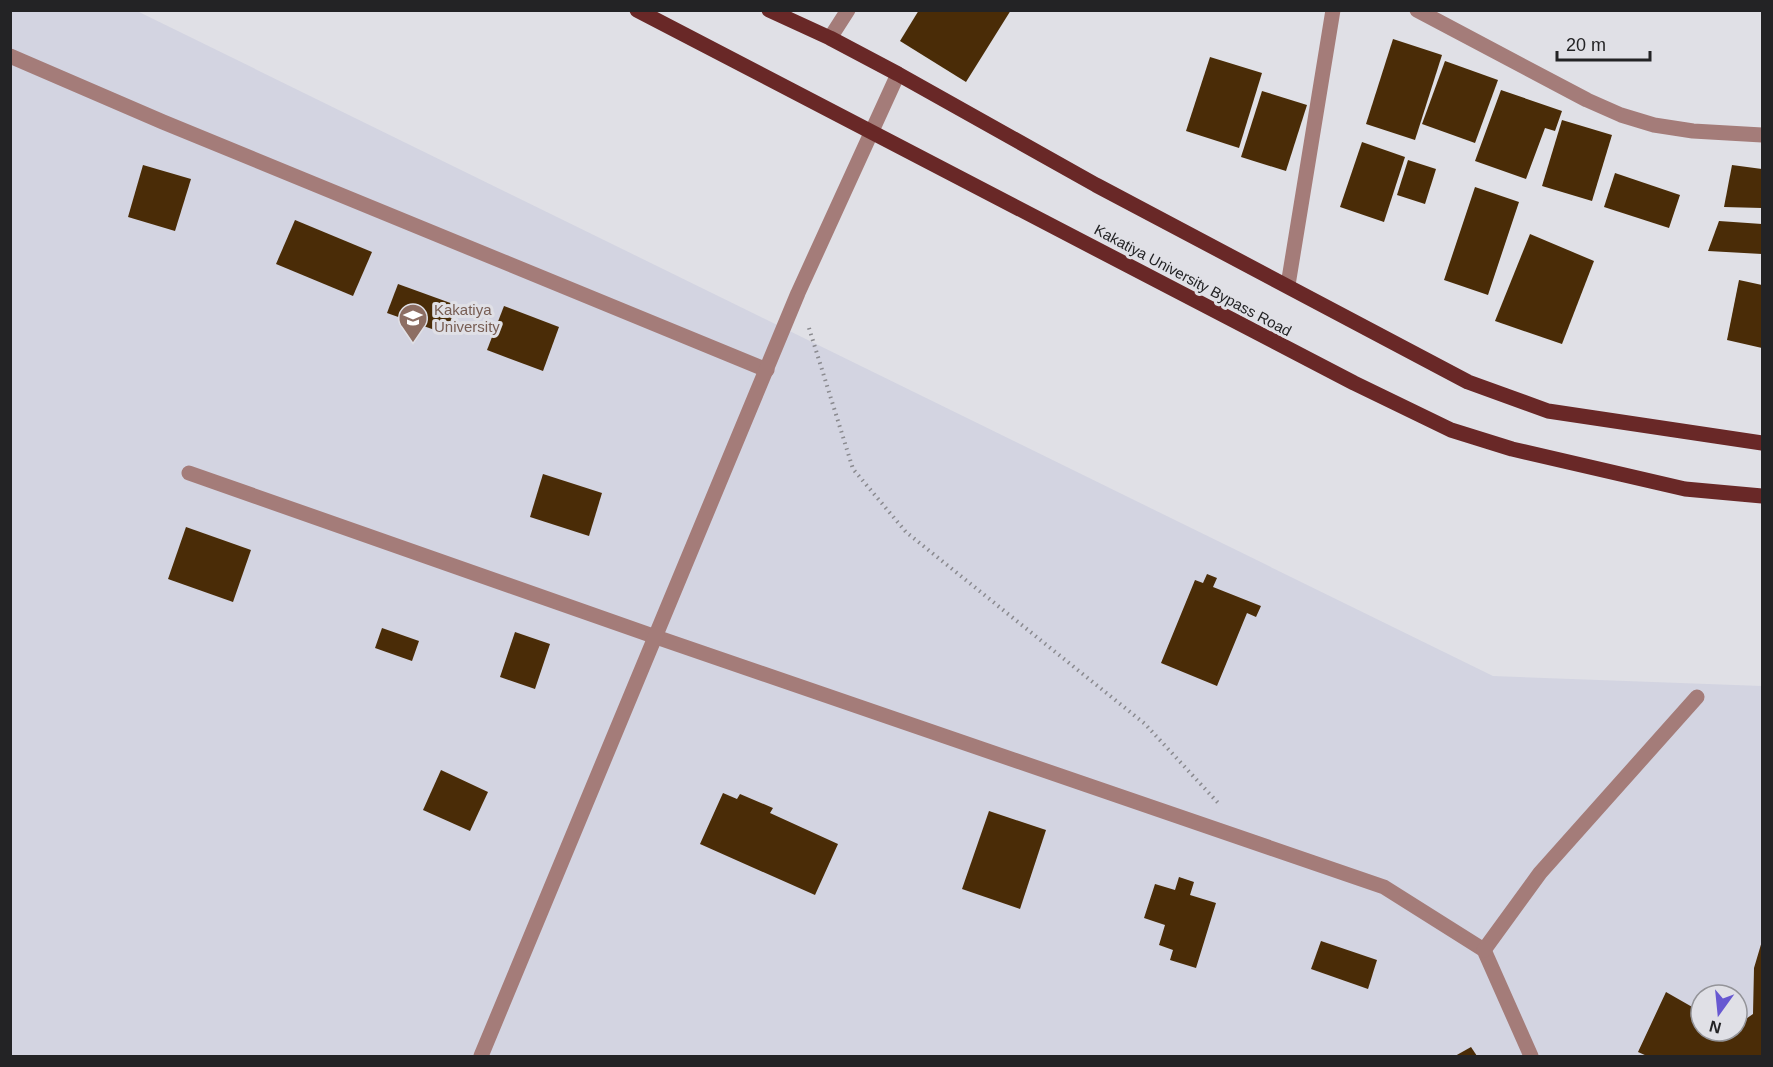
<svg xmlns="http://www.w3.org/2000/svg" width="1773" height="1067" viewBox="0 0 1773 1067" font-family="Arial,sans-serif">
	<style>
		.built { fill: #d3d4e1; fill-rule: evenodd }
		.building { fill: #4a2c07 }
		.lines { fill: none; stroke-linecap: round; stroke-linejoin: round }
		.path { stroke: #8a8a8f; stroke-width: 4; stroke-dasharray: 1.5 4.5; stroke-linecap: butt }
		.minor { stroke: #a47c79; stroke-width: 15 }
		.major { stroke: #692827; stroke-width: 15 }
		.labels { text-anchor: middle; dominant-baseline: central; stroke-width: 6; stroke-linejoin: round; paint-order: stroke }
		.street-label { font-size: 15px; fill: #232325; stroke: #e0e0e6 }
		.education-label { font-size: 15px; fill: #785e54; stroke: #e0e0e6; text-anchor: start }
	</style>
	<rect width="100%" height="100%" fill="#e0e0e6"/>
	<path class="built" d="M 10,11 L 137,11 L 1493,676 L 1762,686 L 1762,1056 L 11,1056 ZM 1701,995 L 1737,995 L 1737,1031 L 1701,1031 Z"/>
	<g class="building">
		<polygon points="919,10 1011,10 966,82 900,41"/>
		<polygon points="1393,39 1442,55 1415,140 1366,124"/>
		<polygon points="1210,57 1262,73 1239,148 1186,131"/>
		<polygon points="1445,61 1498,80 1475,143 1422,124"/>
		<polygon points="1501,90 1562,111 1555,131 1545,128 1526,179 1475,161"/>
		<polygon points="1262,91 1307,105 1286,171 1241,157"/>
		<polygon points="1562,120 1612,135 1592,201 1542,186"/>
		<polygon points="1362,142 1405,157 1384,222 1340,207"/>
		<polygon points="1408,160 1436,169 1425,204 1397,195"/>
		<polygon points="143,165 191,179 175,231 128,217"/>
		<polygon points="1732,165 1762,169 1762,208 1724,207"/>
		<polygon points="1615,173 1680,195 1669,228 1604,207"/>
		<polygon points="1475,187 1519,202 1488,295 1444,280"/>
		<polygon points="295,220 372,252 353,296 276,264"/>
		<polygon points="1719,221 1762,224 1762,254 1708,251"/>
		<polygon points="1530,234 1594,261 1562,344 1495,321"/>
		<polygon points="1739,280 1762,285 1762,348 1727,340"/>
		<polygon points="398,284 456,305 446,334 387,313"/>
		<polygon points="504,306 559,327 543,371 487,350"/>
		<polygon points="543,474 602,493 589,536 530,517"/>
		<polygon points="186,527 251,550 233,602 168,579"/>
		<polygon points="1207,574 1217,578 1213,587 1261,606 1256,617 1247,613 1217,686 1161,663 1195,580 1203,583"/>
		<polygon points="382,628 419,641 412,661 375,648"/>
		<polygon points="515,632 550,644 535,689 500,677"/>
		<polygon points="441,770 488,792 470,831 423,810"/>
		<polygon points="723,793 737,799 740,794 773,808 770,813 838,844 815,895 700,844"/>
		<polygon points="989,811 1046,830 1020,909 962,889"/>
		<polygon points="1179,877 1194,882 1190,895 1216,903 1196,968 1170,960 1173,950 1159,945 1165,925 1144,918 1155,884 1175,890"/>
		<polygon points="1321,941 1377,960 1368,989 1311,969"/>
		<polygon points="1762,941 1762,1056 1647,1056 1638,1052 1666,992 1701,1012 1701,1031 1737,1031 1737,1025 1753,1014 1754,968"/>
		<polygon points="1471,1047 1477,1056 1455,1056"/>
	</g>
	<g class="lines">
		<polyline class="path" points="809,328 853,469 906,532 1145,724 1220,805"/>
		<g class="minor">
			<polyline points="1417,10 1587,100 1621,115 1654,125 1693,131 1762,135"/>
			<polyline points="830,38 848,10"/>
			<polyline points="10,56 163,122 767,370"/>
			<polyline points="1288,285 1333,10"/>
			<polyline points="189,473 656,637 1384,887 1484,950 1531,1056"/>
			<polyline points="1484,950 1540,873 1697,697"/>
			<polyline points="481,1056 798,293 898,74"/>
		</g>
		<g class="major">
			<polyline points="637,10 1354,383 1451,430 1512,449 1685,489 1762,496"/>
			<polyline points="769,10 830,38 898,74 1096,185 1468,382 1548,411 1762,443"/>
		</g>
	</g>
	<defs>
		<g id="university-pin" transform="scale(1.5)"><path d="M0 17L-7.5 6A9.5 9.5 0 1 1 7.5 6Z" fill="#8d6e63" stroke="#e0e0e6"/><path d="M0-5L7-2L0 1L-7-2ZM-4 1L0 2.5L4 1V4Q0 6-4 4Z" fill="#fff"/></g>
	</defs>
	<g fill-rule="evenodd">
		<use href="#university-pin" x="413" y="318"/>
	</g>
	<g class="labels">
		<g class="street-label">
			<text transform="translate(1193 280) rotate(28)">Kakatiya University Bypass Road</text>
		</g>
		<g class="education-label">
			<text x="434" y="309">Kakatiya<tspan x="434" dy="17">University</tspan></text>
		</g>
	</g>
	<rect width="1773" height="1067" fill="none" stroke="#232325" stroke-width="24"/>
	<g transform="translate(1719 1013) rotate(195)"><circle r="28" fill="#e0e0e6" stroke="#949499" stroke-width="1.5"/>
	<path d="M0-4.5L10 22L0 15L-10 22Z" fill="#6758d1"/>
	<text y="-9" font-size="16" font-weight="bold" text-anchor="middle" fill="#232325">N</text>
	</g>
	<path d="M1557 51v9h93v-9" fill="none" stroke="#232325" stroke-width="3"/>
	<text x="1566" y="51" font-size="18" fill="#232325" stroke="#e0e0e6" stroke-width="4.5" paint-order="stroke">20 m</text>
</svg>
